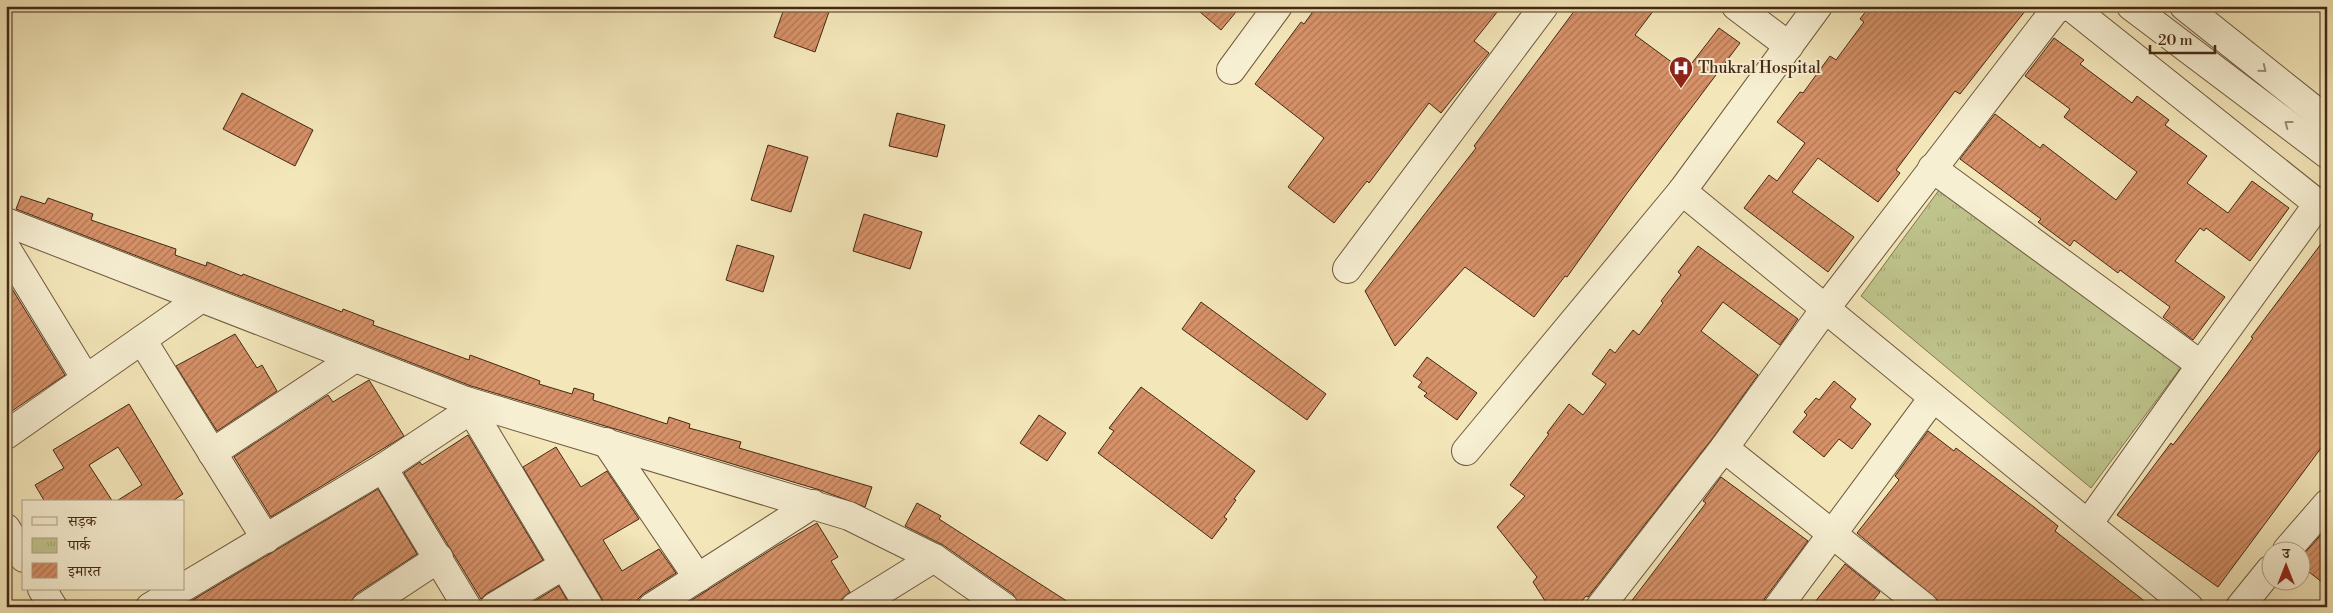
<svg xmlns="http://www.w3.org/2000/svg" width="2333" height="613" viewBox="0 0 2333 613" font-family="'Libre Bodoni','Noto Serif Devanagari',serif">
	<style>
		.park { fill: url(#park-tufts); stroke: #827650 }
		.building { fill: url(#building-hatch); stroke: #452914 }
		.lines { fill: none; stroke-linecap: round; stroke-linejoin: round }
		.minor-casing { stroke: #70583d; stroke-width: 30 }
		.minor { stroke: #f7efd2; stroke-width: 28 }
		.oneway { stroke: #9e8c73 }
		.labels { text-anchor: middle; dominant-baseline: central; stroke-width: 4; stroke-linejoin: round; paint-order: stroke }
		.poi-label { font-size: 16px; fill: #452914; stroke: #f7efd2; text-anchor: start }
	</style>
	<defs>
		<pattern id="park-tufts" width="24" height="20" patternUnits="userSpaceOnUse" patternTransform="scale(1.25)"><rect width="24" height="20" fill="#bfc48c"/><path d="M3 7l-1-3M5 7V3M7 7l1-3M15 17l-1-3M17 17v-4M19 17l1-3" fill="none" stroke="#a6a878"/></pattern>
		<pattern id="building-hatch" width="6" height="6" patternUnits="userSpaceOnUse" patternTransform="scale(1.25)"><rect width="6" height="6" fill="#d69168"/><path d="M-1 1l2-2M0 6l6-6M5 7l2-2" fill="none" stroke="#af7654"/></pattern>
	</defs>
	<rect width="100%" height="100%" fill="#f3e6b9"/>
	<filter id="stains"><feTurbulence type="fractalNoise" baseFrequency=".004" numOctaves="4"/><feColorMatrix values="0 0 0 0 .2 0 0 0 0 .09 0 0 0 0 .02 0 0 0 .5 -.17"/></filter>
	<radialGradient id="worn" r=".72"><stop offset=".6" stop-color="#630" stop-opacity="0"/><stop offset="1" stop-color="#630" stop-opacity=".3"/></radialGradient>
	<polygon class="park" points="1939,190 2182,366 2091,488 1861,296"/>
	<g class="building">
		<polygon points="785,6 831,6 815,52 774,37"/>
		<polygon points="1193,6 1241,6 1221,30"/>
		<polygon points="1317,6 1502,6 1474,41 1489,53 1441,113 1429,103 1369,183 1367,181 1334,223 1288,187 1324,138 1255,84 1301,22 1304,24"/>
		<polygon points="1578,6 1657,6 1635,35 1685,72 1719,28 1740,43 1625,196 1567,277 1565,276 1534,317 1465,267 1395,346 1365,291 1476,148 1474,146"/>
		<polygon points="1870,6 2029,6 1960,94 1955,91 1896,170 1900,173 1878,202 1818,158 1792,192 1854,237 1828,272 1744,208 1769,175 1777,181 1805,143 1777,122 1800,92 1803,93 1830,56 1836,60 1864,22 1860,19"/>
		<polygon points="2054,38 2084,60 2080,64 2132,103 2137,96 2169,120 2165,125 2207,156 2187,183 2228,213 2252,181 2289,208 2250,261 2206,228 2204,231 2200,228 2175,261 2225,297 2193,340 2163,317 2170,307 2120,270 2118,273 2074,240 2070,246 2038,222 2041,219 1960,159 1995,114 2040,148 2043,144 2116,200 2137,172 2064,117 2070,109 2025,76"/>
		<polygon points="242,93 313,130 295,166 223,129"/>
		<polygon points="897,113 945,125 937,157 889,146"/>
		<polygon points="768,145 808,157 791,212 751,200"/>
		<polygon points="21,196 45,204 48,198 93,214 91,220 176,249 175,255 206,266 207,262 242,276 243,274 342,312 343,309 374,321 373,325 469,360 470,355 540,381 539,384 572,394 574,388 594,394 593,400 667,424 669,417 690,424 689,428 741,442 739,448 872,487 865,507 820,490 471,386 16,209"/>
		<polygon points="864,214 922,232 910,269 853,251"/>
		<polygon points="2327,236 2327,440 2218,587 2117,515 2171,443 2173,445 2223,379 2253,338 2251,337"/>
		<polygon points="737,245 774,256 763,292 726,280"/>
		<polygon points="1698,246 1798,319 1780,345 1723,302 1701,331 1758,375 1712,439 1588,597 1586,596 1577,607 1549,607 1533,582 1537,577 1497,527 1525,496 1510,485 1549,434 1547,433 1569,404 1583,415 1606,384 1592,374 1610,349 1615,353 1633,330 1639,335 1663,303 1661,301 1681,275 1678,272"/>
		<polygon points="6,279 65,375 6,415"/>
		<polygon points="1201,302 1326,394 1307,420 1182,329"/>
		<polygon points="235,334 257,368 262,365 277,391 217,431 176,366"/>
		<polygon points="1427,357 1477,393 1457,420 1424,396 1427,393 1418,387 1422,382 1413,376"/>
		<polygon points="369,380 404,436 271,517 234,457 328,395 333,402"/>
		<polygon points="1834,381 1856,399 1850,407 1871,424 1852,449 1839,439 1824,457 1793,432 1807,415 1804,412 1816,398 1819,400"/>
		<polygon points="1141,387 1255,471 1234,499 1236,500 1224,517 1227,519 1212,539 1098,453 1114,431 1109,428"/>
		<polygon points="129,404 183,494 171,502 115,502 142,485 118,447 89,465 113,502 45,502 35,485 64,468 53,450"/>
		<polygon points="1039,415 1066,433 1047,461 1020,443"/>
		<polygon points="1928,431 1954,451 1956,448 2034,507 2058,526 2055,531 2152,607 1946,607 1857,533 1899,480 1895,476"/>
		<polygon points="468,435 543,560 486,594 481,599 404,473 420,462 422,465"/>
		<polygon points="556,447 581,487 607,471 639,519 603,540 622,571 659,549 676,573 643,594 638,599 637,607 605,607 602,599 523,467"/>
		<polygon points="1721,477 1808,541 1765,598 1762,606 1627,607 1706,503 1703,501"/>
		<polygon points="378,489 417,554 356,594 351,602 342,607 181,607"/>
		<polygon points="917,503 941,516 939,519 1076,607 1019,606 1013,594 943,545 905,526"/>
		<polygon points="817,523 838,557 831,561 850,592 842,599 839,607 681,607 777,546"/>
		<polygon points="2327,528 2327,586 2300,565 2300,558"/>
		<polygon points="1845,564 1880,592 1868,607 1811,607"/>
		<polygon points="559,586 571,607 525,607"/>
	</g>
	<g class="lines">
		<g class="minor-casing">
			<g id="minor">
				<polyline points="1736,6 1789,46"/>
				<polyline points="2070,6 2327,211"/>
				<polyline points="2131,6 2327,154"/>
				<polyline points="2184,6 2327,120"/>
				<polyline points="1231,70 1278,6"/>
				<polyline points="1932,168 2201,365 2318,204"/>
				<polyline points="1682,191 2189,607"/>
				<polyline points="6,222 466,401 849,516 934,558 1004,607"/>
				<polyline points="6,248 86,379"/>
				<polyline points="1347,269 1544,6"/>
				<polyline points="142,340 266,539"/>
				<polyline points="466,401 589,607"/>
				<polyline points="6,435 200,299"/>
				<polyline points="606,442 698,578"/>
				<polyline points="1724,448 1924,607"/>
				<polyline points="1466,451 1682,191 1818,6"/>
				<polyline points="212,453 355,358"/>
				<polyline points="383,468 467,607"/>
				<polyline points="2088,524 2201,365"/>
				<polyline points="6,528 24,558"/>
				<polyline points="2287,550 2327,504"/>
				<polyline points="184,587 383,468 472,409"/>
				<polyline points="42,589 53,607"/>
				<polyline points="150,607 180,589"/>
				<polyline points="365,607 439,558"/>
				<polyline points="494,607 564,565"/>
				<polyline points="652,607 813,504"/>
				<polyline points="855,607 934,558"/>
				<polyline points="1600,607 1724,448 1825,309 2055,10 2064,6"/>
				<polyline points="1778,607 1933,398"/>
				<polyline points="2240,607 2270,570"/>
			</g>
		</g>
		<use href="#minor" class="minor"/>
	</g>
	<defs><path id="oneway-chevron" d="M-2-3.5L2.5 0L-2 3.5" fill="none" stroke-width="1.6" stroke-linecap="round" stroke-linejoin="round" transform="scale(1.25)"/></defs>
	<g class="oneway">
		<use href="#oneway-chevron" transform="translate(2263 69) rotate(39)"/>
		<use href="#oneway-chevron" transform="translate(2288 124) rotate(-143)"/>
	</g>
	<defs>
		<g id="hospital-pin" transform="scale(1.25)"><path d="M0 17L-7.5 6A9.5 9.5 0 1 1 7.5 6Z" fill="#8f2418" stroke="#f7efd2"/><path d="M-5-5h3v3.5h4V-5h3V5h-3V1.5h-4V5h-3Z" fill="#fff"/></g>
	</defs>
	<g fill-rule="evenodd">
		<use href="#hospital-pin" x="1681" y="68"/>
	</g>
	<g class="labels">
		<g class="poi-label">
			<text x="1698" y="68">Thukral Hospital</text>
		</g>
	</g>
	<rect width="2333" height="613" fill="none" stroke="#f3e6b9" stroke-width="25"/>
	<rect x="8" y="8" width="2318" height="598" fill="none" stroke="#452914" stroke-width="2.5"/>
	<rect x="12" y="12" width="2308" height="588" fill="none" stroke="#452914"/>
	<rect x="22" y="500" width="162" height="90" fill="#f7efd2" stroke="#b0a086"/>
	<rect x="32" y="517" width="25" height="8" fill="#f7efd2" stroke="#b0a086"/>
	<text x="68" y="526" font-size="15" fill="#452914">सड़क</text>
	<rect x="32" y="538" width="25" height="15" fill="url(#park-tufts)" stroke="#b0a086"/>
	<text x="68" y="550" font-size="15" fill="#452914">पार्क</text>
	<rect x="32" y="563" width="25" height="15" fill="url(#building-hatch)" stroke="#b0a086"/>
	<text x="68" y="576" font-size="15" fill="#452914">इमारत</text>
	<g transform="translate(2286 566)"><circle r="24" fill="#f7efd2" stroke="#b0a086"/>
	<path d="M0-4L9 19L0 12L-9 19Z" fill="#8f2418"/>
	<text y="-8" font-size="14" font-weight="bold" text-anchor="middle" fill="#452914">उ</text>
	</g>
	<path d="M2150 45v8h65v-8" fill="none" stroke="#452914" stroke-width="2.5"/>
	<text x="2158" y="45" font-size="15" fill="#452914" stroke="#f7efd2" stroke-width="4" paint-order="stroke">20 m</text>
	<rect width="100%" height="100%" filter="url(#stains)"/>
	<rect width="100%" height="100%" fill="url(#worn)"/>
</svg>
